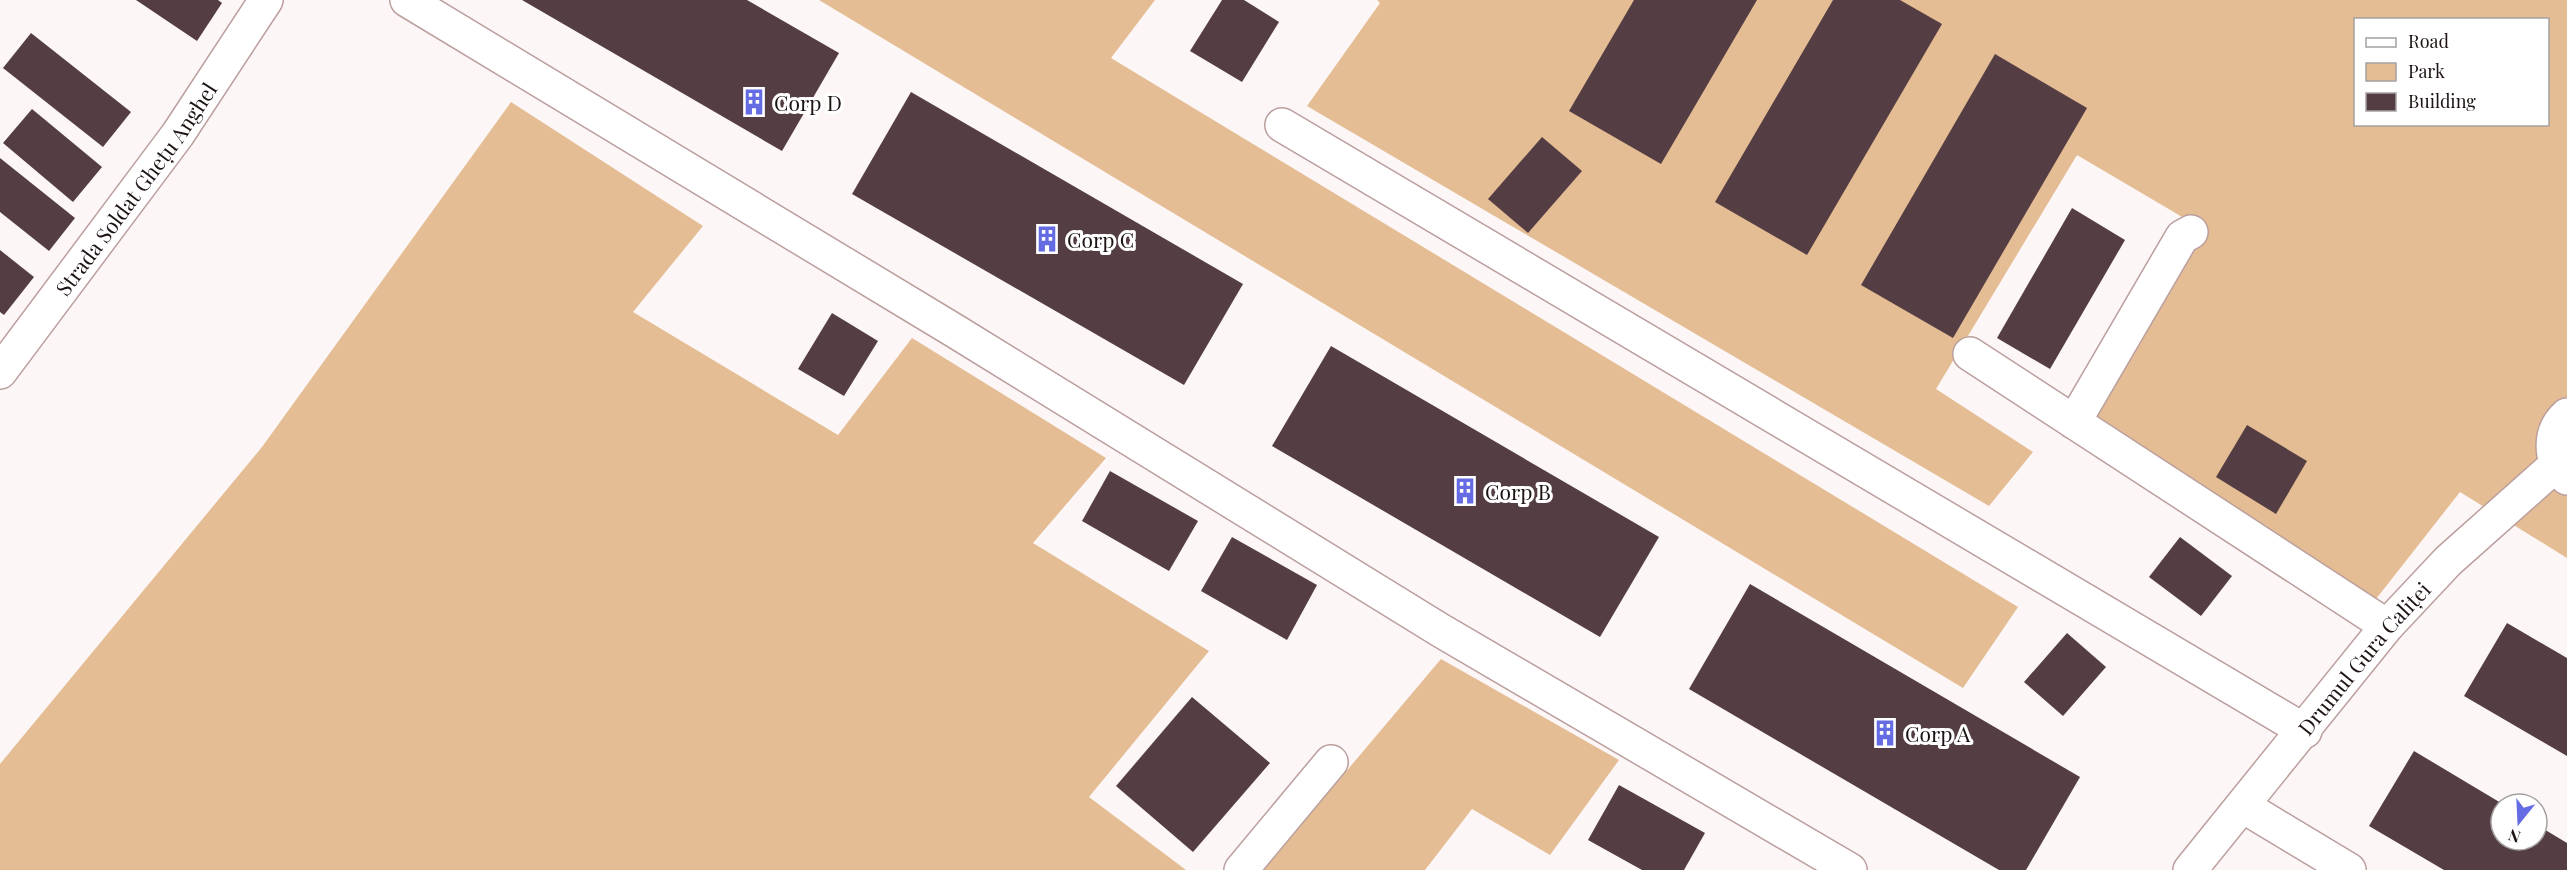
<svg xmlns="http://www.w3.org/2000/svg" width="2567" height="870" viewBox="0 0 2567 870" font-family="'Playfair Display',serif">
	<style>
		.green { fill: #e5bd94; fill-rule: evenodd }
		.building { fill: #543e43 }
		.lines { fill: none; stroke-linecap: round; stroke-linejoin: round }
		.minor-casing { stroke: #bb9f9d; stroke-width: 36 }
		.minor { stroke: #fff; stroke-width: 33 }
		.labels { text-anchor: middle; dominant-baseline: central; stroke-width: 6; stroke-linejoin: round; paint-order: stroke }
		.poi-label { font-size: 21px; fill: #1d1413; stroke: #fff; text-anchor: start }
		.street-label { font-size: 21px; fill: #1d1413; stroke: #fff }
	</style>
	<rect width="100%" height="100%" fill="#fcf6f6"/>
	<g class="green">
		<polygon points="819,0 1155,0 1111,58 2018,607 1963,688"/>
		<path d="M 1377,0 L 2567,0 L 2567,558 L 2460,492 L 2376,599 L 2095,419 L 2206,231 L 2077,155 L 1936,389 L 2033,452 L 1989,506 L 1307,106 L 1380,3 ZM 2356,20 L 2548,20 L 2548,124 L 2356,124 Z"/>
		<polygon points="511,102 703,226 633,312 838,435 912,338 1106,458 1033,543 1209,651 1089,797 1186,870 0,870 0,764 262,447"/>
		<polygon points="1441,659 1619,760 1550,855 1472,809 1425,870 1263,870"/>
	</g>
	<g class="building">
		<polygon points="136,0 218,0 222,3 197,41"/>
		<polygon points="522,0 747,0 839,53 782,151"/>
		<polygon points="1222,0 1244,0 1279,22 1242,82 1190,51"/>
		<polygon points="1634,0 1757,0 1661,164 1569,111"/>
		<polygon points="1833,0 1900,0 1942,24 1807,255 1715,202"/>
		<polygon points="31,33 131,112 103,147 3,68"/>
		<polygon points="1995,54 2087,108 1953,338 1861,285"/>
		<polygon points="911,92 1243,284 1184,385 852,194"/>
		<polygon points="32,109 102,167 73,202 3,143"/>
		<polygon points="1542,137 1582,171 1528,233 1488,199"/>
		<polygon points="0,158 75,218 49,251 0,212"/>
		<polygon points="2072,208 2125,240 2050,369 1997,338"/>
		<polygon points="0,250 34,277 4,315 0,312"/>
		<polygon points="832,313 878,341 844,396 798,369"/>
		<polygon points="1331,346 1659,537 1600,637 1272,446"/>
		<polygon points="2247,425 2307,461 2276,514 2216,477"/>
		<polygon points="1110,471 1198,521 1169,571 1082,521"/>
		<polygon points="1232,537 1317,585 1287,640 1201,591"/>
		<polygon points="2180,537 2232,576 2201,616 2149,577"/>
		<polygon points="1750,584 2080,777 2026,870 1999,870 1689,689"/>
		<polygon points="2507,623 2567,658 2567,756 2464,696"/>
		<polygon points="2067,633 2106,667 2063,716 2024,682"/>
		<polygon points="1192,697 1270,763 1193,852 1116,786"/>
		<polygon points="2414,751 2501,803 2501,840 2537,840 2537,825 2567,843 2567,870 2444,870 2369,826"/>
		<polygon points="1619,785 1705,833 1684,870 1642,870 1588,840"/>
	</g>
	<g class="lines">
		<g class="minor-casing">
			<g id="minor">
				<polyline points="407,0 955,331 1440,630 1850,870"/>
				<polyline points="1282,125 2305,731"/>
				<polyline points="1970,354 2387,626"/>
				<path id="s1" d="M 0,372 L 178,134 L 266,0"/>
				<path d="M 2567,415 C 2548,432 2549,460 2567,478"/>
				<polyline points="2074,422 2182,237 2191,232"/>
				<polyline points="2243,806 2349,870"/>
				<polyline points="1241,870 1331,762"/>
				<path id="s2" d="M 2190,870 L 2387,626 L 2448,561 L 2557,464"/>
			</g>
		</g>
		<use href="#minor" class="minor"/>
	</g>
	<defs>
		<g id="building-bare" transform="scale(2.07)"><path d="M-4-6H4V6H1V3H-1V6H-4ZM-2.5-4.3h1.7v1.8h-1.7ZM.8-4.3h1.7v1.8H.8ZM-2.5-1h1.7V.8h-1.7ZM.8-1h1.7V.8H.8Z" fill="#646be3" stroke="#fff" stroke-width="2.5" paint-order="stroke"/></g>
	</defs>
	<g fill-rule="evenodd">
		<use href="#building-bare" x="754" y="102"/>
		<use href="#building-bare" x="1047" y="239"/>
		<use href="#building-bare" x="1465" y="491"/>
		<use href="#building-bare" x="1885" y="733"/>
	</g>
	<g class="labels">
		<g class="poi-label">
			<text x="774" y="102">Corp D</text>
			<text x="1067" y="239">Corp C</text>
			<text x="1485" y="491">Corp B</text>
			<text x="1905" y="733">Corp A</text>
		</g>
		<g class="street-label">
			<text stroke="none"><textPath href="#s1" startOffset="228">Strada Soldat Ghețu Anghel</textPath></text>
			<text stroke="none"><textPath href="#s2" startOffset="274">Drumul Gura Caliței</textPath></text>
		</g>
	</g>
	<rect x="2354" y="18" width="195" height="108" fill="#ffffff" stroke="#a5a1a1" stroke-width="1.5"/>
	<rect x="2366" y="38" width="30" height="9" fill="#ffffff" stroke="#a5a1a1" stroke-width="1.5"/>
	<text x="2408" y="48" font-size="18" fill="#1d1413">Road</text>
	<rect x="2366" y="63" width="30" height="18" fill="#e5bd94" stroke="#a5a1a1" stroke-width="1.5"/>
	<text x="2408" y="78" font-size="18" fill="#1d1413">Park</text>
	<rect x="2366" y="93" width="30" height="18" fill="#543e43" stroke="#a5a1a1" stroke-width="1.5"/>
	<text x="2408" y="108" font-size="18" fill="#1d1413">Building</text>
	<g transform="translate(2519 822) rotate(198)"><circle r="28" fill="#ffffff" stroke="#a5a1a1" stroke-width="1.5"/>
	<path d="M0-4.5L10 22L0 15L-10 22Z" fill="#646be3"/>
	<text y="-9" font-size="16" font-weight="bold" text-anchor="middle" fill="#1d1413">N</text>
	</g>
</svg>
